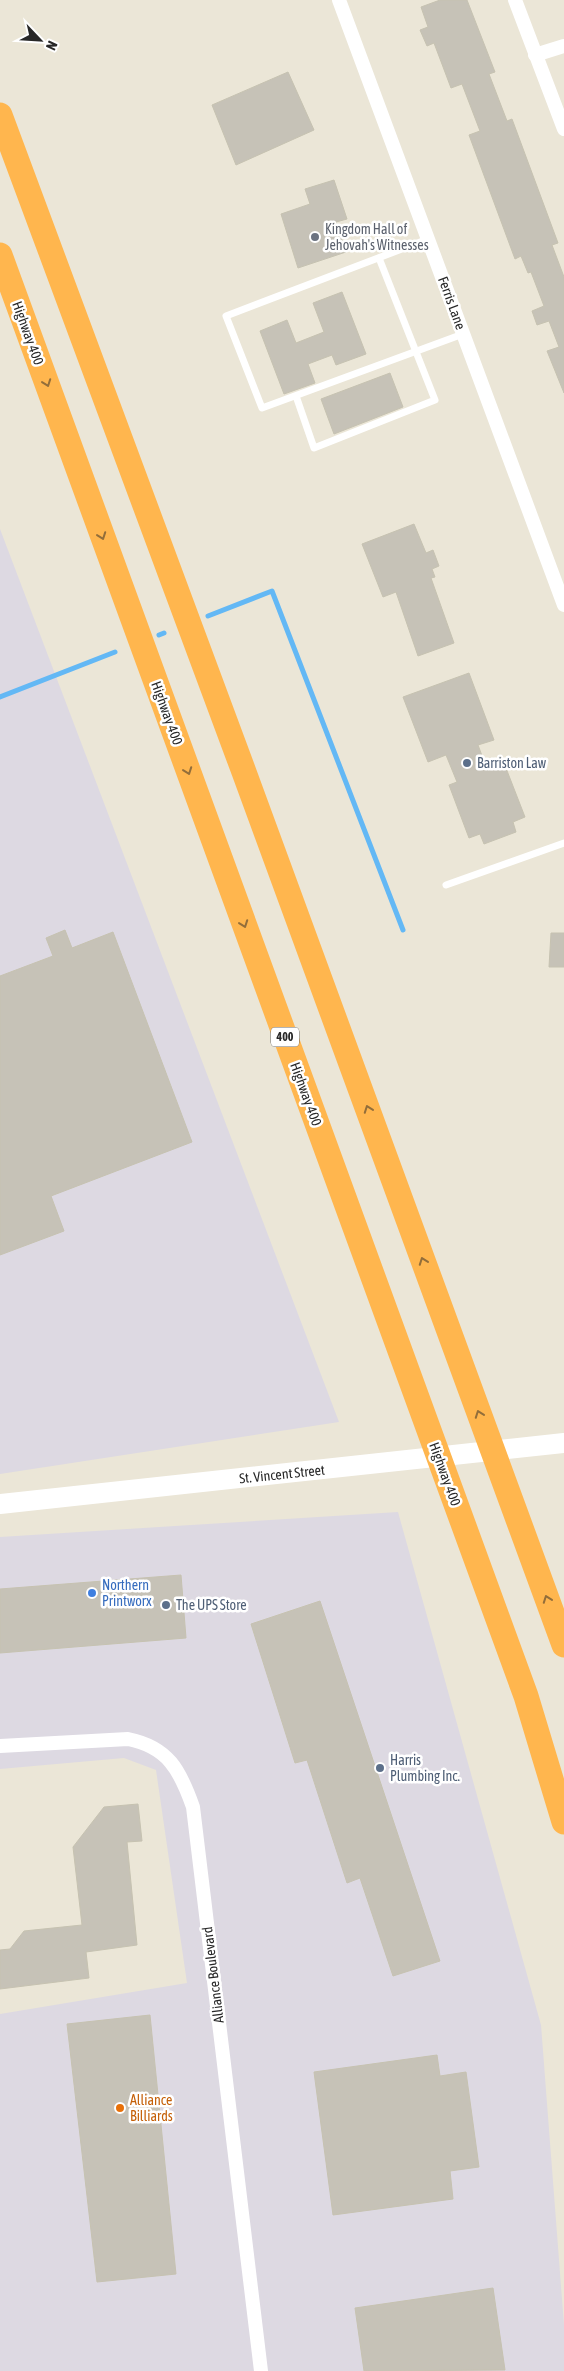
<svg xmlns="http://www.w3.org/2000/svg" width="564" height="2371" viewBox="0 0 564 2371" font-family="'Asap Condensed',sans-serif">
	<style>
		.industrial { fill: #ddd9e2 }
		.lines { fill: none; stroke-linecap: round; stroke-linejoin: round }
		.stream { stroke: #63b8f5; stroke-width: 5 }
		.building { fill: #c6c2b7; stroke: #c6c2b1 }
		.service { stroke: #fff; stroke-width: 7 }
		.minor { stroke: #fff; stroke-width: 14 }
		.secondary { stroke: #fff; stroke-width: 20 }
		.motorway { stroke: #ffb64e; stroke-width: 25 }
		.oneway { stroke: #936e3a }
		.worship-dot { fill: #6b7280; stroke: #fff; stroke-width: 2 }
		.service-dot { fill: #5c6f8a; stroke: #fff; stroke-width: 2 }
		.shop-dot { fill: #3f7fe0; stroke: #fff; stroke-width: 2 }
		.food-dot { fill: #e8710a; stroke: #fff; stroke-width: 2 }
		.labels { text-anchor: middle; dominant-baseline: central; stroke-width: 5; stroke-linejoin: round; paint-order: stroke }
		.shield { fill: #fff; stroke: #686868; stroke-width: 1 }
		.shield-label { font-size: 12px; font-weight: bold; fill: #272727 }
		.worship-label { font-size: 14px; fill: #5b616d; stroke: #fff; text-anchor: start }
		.street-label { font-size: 14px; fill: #272727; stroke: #fff }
		.service-label { font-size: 14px; fill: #4e5e75; stroke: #fff; text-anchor: start }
		.shop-label { font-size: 14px; fill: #366cbe; stroke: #fff; text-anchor: start }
		.food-label { font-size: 14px; fill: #c56008; stroke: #fff; text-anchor: start }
	</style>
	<rect width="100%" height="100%" fill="#ebe6d7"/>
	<g class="industrial">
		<polygon points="0,529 339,1422 0,1474"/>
		<polygon points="398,1512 541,2025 564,2325 564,2371 0,2371 0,2014 187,1983 156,1770 124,1758 0,1769 0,1537"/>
	</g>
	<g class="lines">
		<g class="stream">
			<polyline points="208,616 272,591 403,930"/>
			<polyline points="159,635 164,633"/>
			<polyline points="0,697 115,652"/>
		</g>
	</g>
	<g class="building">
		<polygon points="440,0 467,0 495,72 489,74 507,121 512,119 558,243 552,245 564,277 564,393 547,351 559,347 549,321 537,325 532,311 544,306 531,272 528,273 521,256 515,259 469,135 480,131 462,84 451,88 434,43 427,46 420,30 428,27 421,7"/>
		<polygon points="288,72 314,130 236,165 212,105"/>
		<polygon points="334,180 347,219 336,222 346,252 298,268 281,214 310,204 305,189"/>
		<polygon points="342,292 366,354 336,365 332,355 308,364 315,383 284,394 260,331 287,320 296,343 324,332 313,303"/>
		<polygon points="390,373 403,407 334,434 321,399"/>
		<polygon points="414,524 426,553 433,550 439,566 432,569 435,577 431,578 454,643 418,656 396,592 383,597 362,544"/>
		<polygon points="469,673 494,740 478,745 487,769 504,763 525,817 513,822 516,832 484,844 480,834 469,838 449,785 457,782 446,755 428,762 403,697"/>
		<polygon points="65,930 72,948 113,932 192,1142 51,1196 64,1231 0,1255 0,976 53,956 46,938"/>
		<polygon points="551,933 564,933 564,967 549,967"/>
		<polygon points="181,1575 186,1638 0,1653 0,1589"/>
		<polygon points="320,1601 440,1961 393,1976 360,1878 347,1883 307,1760 295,1763 251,1624"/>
		<polygon points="138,1804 142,1841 127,1842 137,1945 86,1952 89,1978 0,1989 0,1950 10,1949 24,1931 82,1925 73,1847 104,1807"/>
		<polygon points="150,2015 176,2274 97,2282 67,2024"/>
		<polygon points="437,2055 440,2076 466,2072 479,2167 450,2171 453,2199 333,2215 314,2072"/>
		<polygon points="493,2288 505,2370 364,2371 355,2308"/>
	</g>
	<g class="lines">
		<g class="service">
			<polyline points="428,239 226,316 262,408 463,334"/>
			<polyline points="296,396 314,448 435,400 379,258"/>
			<polyline points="446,885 564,843"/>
		</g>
		<g class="minor">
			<polyline points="339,0 564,605"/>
			<polyline points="515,0 564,129"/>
			<polyline points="535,55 564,46"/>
			<path d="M 0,1746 L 128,1739 C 168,1747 180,1770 193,1807 L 261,2371"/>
		</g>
		<polyline class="secondary" points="0,1504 564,1443"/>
		<g class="motorway">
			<polyline points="0,115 244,772 564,1645"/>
			<polyline points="0,255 526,1696 564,1822"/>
		</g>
	</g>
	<defs><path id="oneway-chevron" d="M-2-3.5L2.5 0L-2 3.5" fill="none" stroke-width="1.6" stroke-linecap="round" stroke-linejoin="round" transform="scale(1.25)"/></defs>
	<g class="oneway">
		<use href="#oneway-chevron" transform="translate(47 383) rotate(70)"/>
		<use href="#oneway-chevron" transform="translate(102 536) rotate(70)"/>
		<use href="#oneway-chevron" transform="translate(188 771) rotate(70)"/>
		<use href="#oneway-chevron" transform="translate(244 924) rotate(70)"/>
		<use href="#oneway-chevron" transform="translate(368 1109) rotate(-110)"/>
		<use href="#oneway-chevron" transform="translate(423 1261) rotate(-110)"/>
		<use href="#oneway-chevron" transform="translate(479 1414) rotate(-110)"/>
		<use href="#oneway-chevron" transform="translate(547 1599) rotate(-110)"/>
	</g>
	<circle class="worship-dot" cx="315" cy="237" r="5"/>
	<g class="service-dot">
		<circle cx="467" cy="763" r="5"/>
		<circle cx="166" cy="1605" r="5"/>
		<circle cx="380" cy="1768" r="5"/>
	</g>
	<circle class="shop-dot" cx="92" cy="1593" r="5"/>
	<circle class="food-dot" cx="120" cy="2108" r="5"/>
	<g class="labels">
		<rect class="shield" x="271" y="1027.5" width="28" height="19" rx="4"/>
		<g class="shield-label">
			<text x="285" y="1037">400</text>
		</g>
		<g class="worship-label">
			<text x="325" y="229">Kingdom Hall of<tspan x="325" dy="16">Jehovah's Witnesses</tspan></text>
		</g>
		<g class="street-label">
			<text transform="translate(452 303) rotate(70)">Ferris Lane</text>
			<text transform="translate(28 333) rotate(70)">Highway 400</text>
			<text transform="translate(167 713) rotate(70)">Highway 400</text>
			<text transform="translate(306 1094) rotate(70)">Highway 400</text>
			<text transform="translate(282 1474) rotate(-6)">St. Vincent Street</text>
			<text transform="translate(445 1474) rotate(70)">Highway 400</text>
			<text transform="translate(213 1975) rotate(-97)">Alliance Boulevard</text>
		</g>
		<g class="service-label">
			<text x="477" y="763">Barriston Law</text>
			<text x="176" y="1605">The UPS Store</text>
			<text x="390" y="1760">Harris<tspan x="390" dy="16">Plumbing Inc.</tspan></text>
		</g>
		<g class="shop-label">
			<text x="102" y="1585">Northern<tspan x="102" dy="16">Printworx</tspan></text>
		</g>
		<g class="food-label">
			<text x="130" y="2100">Alliance<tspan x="130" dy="16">Billiards</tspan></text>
		</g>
	</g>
	<g transform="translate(40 40) rotate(115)" stroke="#ffffff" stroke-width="4" paint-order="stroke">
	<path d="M0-4L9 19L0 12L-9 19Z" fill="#272727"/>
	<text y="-8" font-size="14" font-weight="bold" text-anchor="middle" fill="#272727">N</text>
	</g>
</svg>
